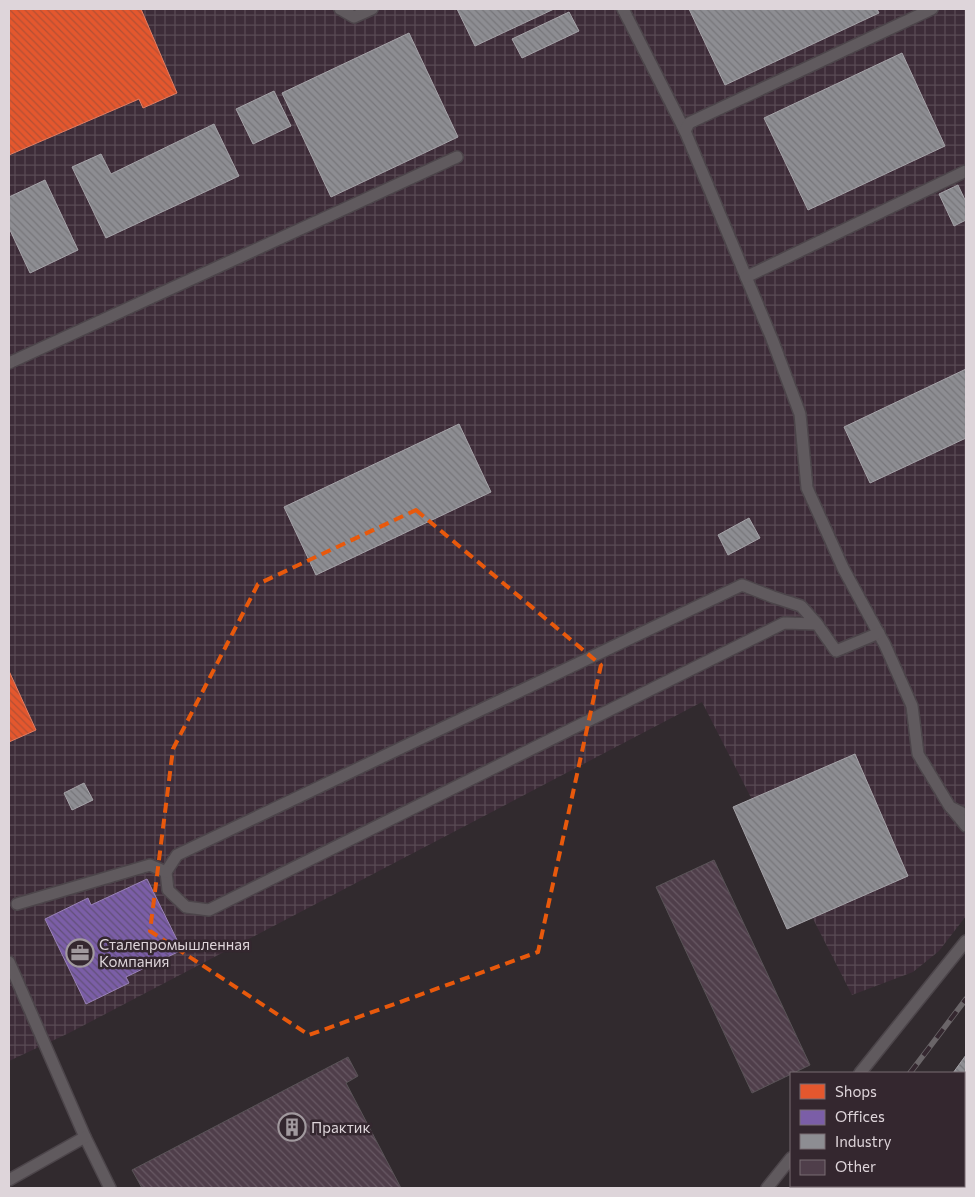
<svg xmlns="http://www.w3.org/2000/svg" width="975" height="1197" viewBox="0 0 975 1197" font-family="Commissioner,sans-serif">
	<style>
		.industrial { fill: url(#industrial-grid) }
		.shops { fill: url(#shops-back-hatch); stroke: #e27d62 }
		.offices { fill: url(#offices-back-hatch); stroke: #9982b6 }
		.industry { fill: url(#industry-back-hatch); stroke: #a5a3a8 }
		.building { fill: url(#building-back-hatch); stroke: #595357 }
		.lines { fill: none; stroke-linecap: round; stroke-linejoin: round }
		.lane-casing { stroke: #4c454a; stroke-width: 14 }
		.lane { stroke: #605a5e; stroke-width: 11 }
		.rail-casing { stroke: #6a6568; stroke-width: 5.5 }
		.rail { stroke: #34272f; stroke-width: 4; stroke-dasharray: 11; stroke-linecap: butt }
		.marked { fill: none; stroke: #e8590c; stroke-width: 4; stroke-dasharray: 10 6; stroke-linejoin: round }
		.labels { text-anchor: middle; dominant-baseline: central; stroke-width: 5; stroke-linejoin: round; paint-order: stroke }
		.poi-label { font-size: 15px; fill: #ded5da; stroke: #34272f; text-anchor: start }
	</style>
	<defs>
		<pattern id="industrial-grid" width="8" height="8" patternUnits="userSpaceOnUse" patternTransform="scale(1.25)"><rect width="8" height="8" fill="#3d2c38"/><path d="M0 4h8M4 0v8" fill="none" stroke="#594a54"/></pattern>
		<pattern id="shops-back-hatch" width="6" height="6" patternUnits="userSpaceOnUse" patternTransform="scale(1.25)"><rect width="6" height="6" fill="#e4572e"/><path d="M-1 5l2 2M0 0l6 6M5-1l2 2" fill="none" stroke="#b45034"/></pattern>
		<pattern id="offices-back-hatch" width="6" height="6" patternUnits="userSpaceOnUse" patternTransform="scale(1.25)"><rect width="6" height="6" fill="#7b5ea7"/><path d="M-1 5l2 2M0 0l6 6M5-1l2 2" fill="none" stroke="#625079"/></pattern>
		<pattern id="industry-back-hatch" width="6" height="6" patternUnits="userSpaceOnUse" patternTransform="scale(1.25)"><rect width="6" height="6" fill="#8d8d92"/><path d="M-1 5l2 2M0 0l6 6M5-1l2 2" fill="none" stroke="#77767a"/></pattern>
		<pattern id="building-back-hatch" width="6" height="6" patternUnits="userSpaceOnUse" patternTransform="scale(1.25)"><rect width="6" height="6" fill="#4f3e4a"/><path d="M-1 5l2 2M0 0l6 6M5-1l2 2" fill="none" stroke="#685964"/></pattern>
	</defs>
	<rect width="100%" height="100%" fill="#312a2e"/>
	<polygon class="industrial" points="9,9 966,9 966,916 939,951 913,972 852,995 702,702 69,1033 9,1061"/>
	<g class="shops">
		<polygon points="9,9 141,9 177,93 143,108 139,99 9,155"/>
		<polygon points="9,671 36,730 9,742"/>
	</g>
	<polygon class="offices" points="147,879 182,950 126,977 129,983 86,1004 45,919 88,898 91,905"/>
	<g class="industry">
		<polygon points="457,9 554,9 475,46"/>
		<polygon points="689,9 877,9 879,13 725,85"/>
		<polygon points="569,12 579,31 522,58 512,39"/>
		<polygon points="409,33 458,137 331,197 282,93"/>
		<polygon points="902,53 945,146 808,210 764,118"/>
		<polygon points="274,91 291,126 253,144 236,109"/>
		<polygon points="214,124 239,176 106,238 72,167 101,154 111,174"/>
		<polygon points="45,180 78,250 30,273 9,228 9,197"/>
		<polygon points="958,185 966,202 966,220 954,226 939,194"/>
		<polygon points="966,369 966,438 870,483 844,427"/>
		<polygon points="459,424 491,492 316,575 284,507"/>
		<polygon points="749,518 760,538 728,555 718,535"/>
		<polygon points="855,754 908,876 787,929 733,807"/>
		<polygon points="84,783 93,800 72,810 64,793"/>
		<polygon points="966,1055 966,1137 964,1140 964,1073 953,1073"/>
		<polygon points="878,1186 931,1186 930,1188 882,1188"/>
	</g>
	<g class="building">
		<polygon points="714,860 810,1065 752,1093 656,887"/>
		<polygon points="348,1057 358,1076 346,1083 401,1188 142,1188 132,1170"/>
	</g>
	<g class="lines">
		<g class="lane-casing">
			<g id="lane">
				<polyline points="340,9 354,17 372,9"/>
				<polyline points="623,9 685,131 772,339 800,414 807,488 843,568 885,645 912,706 918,754 950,807 966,815"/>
				<polyline points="685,131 689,123 932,9"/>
				<polyline points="746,277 966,171"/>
				<polyline points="9,363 457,157"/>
				<polyline points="817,624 801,606 773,597 742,585 177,855 166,872 168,890 186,907 209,910 784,623 817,624 836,651 879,633"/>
				<polyline points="953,810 966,826"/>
				<polyline points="17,904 150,865 166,872"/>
				<polyline points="9,962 85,1137 110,1188"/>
				<polyline points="860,1073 966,941"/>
				<polyline points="9,1180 85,1137"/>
				<polyline points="767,1188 791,1158"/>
			</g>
		</g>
		<use href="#lane" class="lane"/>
		<g class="rail-casing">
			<g id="rail">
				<polyline points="910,1073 966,999"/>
				<polyline points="823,1188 825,1186"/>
			</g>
		</g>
		<use href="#rail" class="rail"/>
	</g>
	<path class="marked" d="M 416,510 L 601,665 L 538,952 L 309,1035 L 150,931 L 173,749 L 258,584 Z"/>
	<defs>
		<g id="office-ring" transform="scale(1.4375)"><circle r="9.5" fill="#34272f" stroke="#a1999e" stroke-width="1.5"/><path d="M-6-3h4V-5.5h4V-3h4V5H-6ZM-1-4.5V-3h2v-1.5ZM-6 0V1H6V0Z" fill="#a1999e"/></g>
		<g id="building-ring" transform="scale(1.4375)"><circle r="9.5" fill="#34272f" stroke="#a1999e" stroke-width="1.5"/><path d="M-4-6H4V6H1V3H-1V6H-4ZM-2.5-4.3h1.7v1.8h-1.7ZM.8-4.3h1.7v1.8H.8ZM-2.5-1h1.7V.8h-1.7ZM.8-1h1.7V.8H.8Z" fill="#a1999e"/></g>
	</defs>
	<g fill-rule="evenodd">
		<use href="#office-ring" x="80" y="953"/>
		<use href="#building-ring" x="292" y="1127"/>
	</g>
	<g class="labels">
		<g class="poi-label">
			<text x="99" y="944">Сталепромышленная<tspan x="99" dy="17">Компания</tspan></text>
			<text x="311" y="1127">Практик</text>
		</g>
	</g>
	<rect width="975" height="1197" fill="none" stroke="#ded5da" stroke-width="20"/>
	<rect x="790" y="1072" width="175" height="115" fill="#34272f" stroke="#786d73"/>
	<rect x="800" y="1084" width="25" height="15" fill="#e4572e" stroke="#786d73"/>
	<text x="835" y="1097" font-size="15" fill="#ded5da">Shops</text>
	<rect x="800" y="1110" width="25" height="15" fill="#7b5ea7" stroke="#786d73"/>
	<text x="835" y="1122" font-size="15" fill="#ded5da">Offices</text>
	<rect x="800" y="1134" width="25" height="15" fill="#8d8d92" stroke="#786d73"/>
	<text x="835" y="1147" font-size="15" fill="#ded5da">Industry</text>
	<rect x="800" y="1160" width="25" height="15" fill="#4f3e4a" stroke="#786d73"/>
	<text x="835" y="1172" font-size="15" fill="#ded5da">Other</text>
</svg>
